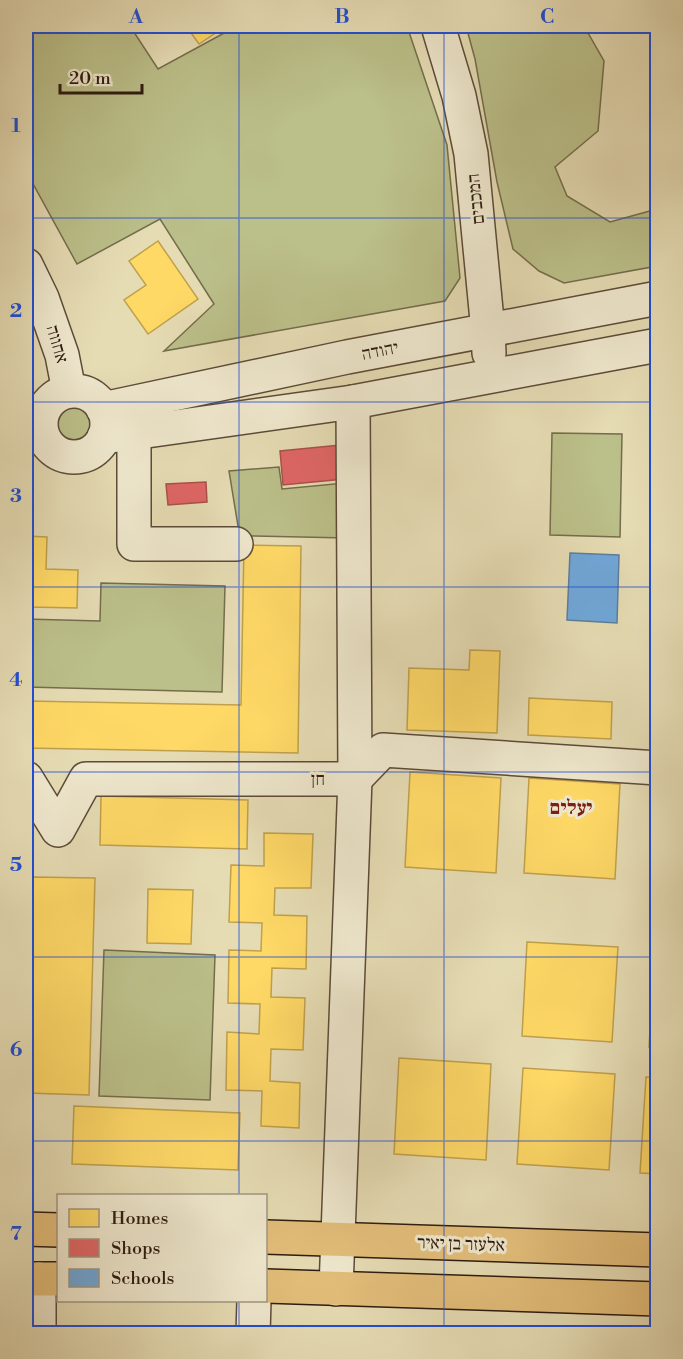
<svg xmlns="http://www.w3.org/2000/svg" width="683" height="1359" viewBox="0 0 683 1359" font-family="'Libre Bodoni','Frank Ruhl Libre',serif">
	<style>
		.green { fill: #bbbf89; stroke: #746d4c; stroke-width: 1.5 }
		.homes { fill: #ffd966; stroke: #c0a04c; stroke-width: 1.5 }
		.shops { fill: #e06666; stroke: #ab504c; stroke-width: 1.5 }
		.schools { fill: #6fa8dc; stroke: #5c7e9f; stroke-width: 1.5 }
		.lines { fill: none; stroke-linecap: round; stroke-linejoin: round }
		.minor-casing { stroke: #5c4b39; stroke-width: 36 }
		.major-casing { stroke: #2e1b10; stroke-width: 36 }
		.minor { stroke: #efe8ce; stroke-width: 33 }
		.major { stroke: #e3be7a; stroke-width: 33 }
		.grid { fill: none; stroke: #1d4ed8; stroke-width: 1.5; stroke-opacity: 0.55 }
		.labels { text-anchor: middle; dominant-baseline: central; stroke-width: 6; stroke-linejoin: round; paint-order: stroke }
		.street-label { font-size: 18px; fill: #2e1b10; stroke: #efe8ce }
		.neighbourhood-label { font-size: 20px; font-weight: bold; fill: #7a1f14; stroke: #efe8ce }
		.neatline { fill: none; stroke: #1d4ed8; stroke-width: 2 }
		.grid-label { font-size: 20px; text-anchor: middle; font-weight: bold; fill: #1d4ed8 }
	</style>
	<rect width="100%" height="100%" fill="#e6dcb4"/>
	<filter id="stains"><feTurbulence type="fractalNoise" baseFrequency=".00333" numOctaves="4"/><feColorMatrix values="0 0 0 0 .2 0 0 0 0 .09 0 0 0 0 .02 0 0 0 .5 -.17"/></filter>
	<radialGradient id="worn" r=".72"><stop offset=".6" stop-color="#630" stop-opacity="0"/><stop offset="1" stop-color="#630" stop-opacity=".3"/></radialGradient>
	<g class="green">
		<polygon points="26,26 130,26 158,69 237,26 407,26 447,145 460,278 445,301 164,351 214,304 160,219 77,264 26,171"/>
		<polygon points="466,26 584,26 604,61 598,131 555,167 567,196 610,222 657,209 657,266 564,283 539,271 513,249 497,182 475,59"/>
		<circle cx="73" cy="425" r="24"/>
		<polygon points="552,433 622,434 620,537 550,535"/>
		<polygon points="279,467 282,489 345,483 347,538 250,536 238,526 229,471"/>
		<polygon points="101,583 225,586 222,692 26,687 26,619 100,621"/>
		<polygon points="104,950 215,955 210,1100 99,1096"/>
	</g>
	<g class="homes">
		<polygon points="186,26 226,26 199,44"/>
		<polygon points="158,241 198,299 148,334 124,300 146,285 129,261"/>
		<polygon points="26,536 47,537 46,569 78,570 77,608 29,607 30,577 26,577"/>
		<polygon points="244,545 301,546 298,753 26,748 26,701 241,705"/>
		<polygon points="470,650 500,651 497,733 407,730 409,668 469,670"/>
		<polygon points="529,698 612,702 611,739 528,735"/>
		<polygon points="410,772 501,778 496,873 405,867"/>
		<polygon points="529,778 620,784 615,879 524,873"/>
		<polygon points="101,796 248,800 247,849 100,845"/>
		<polygon points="658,807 658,883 653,883"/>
		<polygon points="264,833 313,834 311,888 275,888 274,915 307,916 306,969 272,968 271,997 305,998 303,1050 271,1049 270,1081 300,1083 299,1128 261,1126 262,1091 226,1090 227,1032 259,1034 260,1004 228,1003 229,950 261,951 262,923 229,922 231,865 264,866"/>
		<polygon points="33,877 95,878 89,1095 27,1093"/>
		<polygon points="148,889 193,890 191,944 147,943"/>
		<polygon points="527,942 618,947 612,1042 522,1036"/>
		<polygon points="654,954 658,954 658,1048 649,1047"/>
		<polygon points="399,1058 491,1064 486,1160 394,1154"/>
		<polygon points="523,1068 615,1074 609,1170 517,1164"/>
		<polygon points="646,1077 658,1078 658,1174 640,1173"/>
		<polygon points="74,1106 240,1113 238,1170 72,1164"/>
	</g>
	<g class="shops">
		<polygon points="340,445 344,479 283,485 280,451"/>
		<polygon points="206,482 207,502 168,505 166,484"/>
	</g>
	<polygon class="schools" points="570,553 619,555 617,623 567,620"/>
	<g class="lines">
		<g class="minor-casing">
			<g id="minor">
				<polyline points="438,26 459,96 471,154 488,331 489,353"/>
				<polyline points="26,265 42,298 62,355 69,391"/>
				<circle cx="74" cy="424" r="33"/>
				<polyline points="103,409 347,357 658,298"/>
				<polyline points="134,433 134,544 236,544"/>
				<polyline points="104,437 353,402 658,345"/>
				<polyline points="26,778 58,830 86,779 355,779 383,750 658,768"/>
				<polyline points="39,1279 39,1334"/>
				<polyline points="336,1289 355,779 353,402"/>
				<polyline points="253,1334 254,1300"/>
			</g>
		</g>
		<g class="major-casing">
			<g id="major">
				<polyline points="26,1229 58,1230"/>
				<polyline points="266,1237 658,1250"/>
				<polyline points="26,1279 58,1279"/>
				<polyline points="266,1286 658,1299"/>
			</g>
		</g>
		<use href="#minor" class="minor"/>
		<use href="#major" class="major"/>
	</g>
	<path class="grid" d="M 239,26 L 239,1196M 444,26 L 444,1334M 26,218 L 658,218M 26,402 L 658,402M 26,587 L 658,587M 26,772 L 658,772M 26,957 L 658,957M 26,1141 L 658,1141M 239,1300 L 239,1334"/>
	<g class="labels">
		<g class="street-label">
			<text transform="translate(476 199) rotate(-96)">המכבים</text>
			<text transform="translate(57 344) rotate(74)">אחווה</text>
			<text transform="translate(380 351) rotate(-11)">יהודה</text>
			<text x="318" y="779">חן</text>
			<text transform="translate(461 1244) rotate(2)">אלעזר בן יאיר</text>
		</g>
		<g class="neighbourhood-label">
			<text x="571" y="808">יעלים</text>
		</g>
	</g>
	<rect width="683" height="1359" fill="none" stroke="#e6dcb4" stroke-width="66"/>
	<rect x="57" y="1194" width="210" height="108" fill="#efe8ce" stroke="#a29682" stroke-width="1.5"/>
	<rect x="69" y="1209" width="30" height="18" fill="#ffd966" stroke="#a29682" stroke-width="1.5"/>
	<text x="111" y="1224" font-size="18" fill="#2e1b10">Homes</text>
	<rect x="69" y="1239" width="30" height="18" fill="#e06666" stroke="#a29682" stroke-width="1.5"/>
	<text x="111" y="1254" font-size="18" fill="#2e1b10">Shops</text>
	<rect x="69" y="1269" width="30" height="18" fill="#6fa8dc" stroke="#a29682" stroke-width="1.5"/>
	<text x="111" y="1284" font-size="18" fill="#2e1b10">Schools</text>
	<path d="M60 84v9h82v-9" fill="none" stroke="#2e1b10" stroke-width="3"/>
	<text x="69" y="84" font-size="18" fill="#2e1b10" stroke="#efe8ce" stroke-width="4.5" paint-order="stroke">20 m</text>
	<rect x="33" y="33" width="617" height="1293" class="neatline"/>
	<g class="grid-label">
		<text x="136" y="23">A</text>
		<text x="342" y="23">B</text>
		<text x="547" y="23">C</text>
		<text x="16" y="132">1</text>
		<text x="16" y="317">2</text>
		<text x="16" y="502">3</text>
		<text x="16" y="686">4</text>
		<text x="16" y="871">5</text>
		<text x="16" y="1056">6</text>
		<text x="16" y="1240">7</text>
	</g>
	<rect width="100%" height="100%" filter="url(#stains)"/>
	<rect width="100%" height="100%" fill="url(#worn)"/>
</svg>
